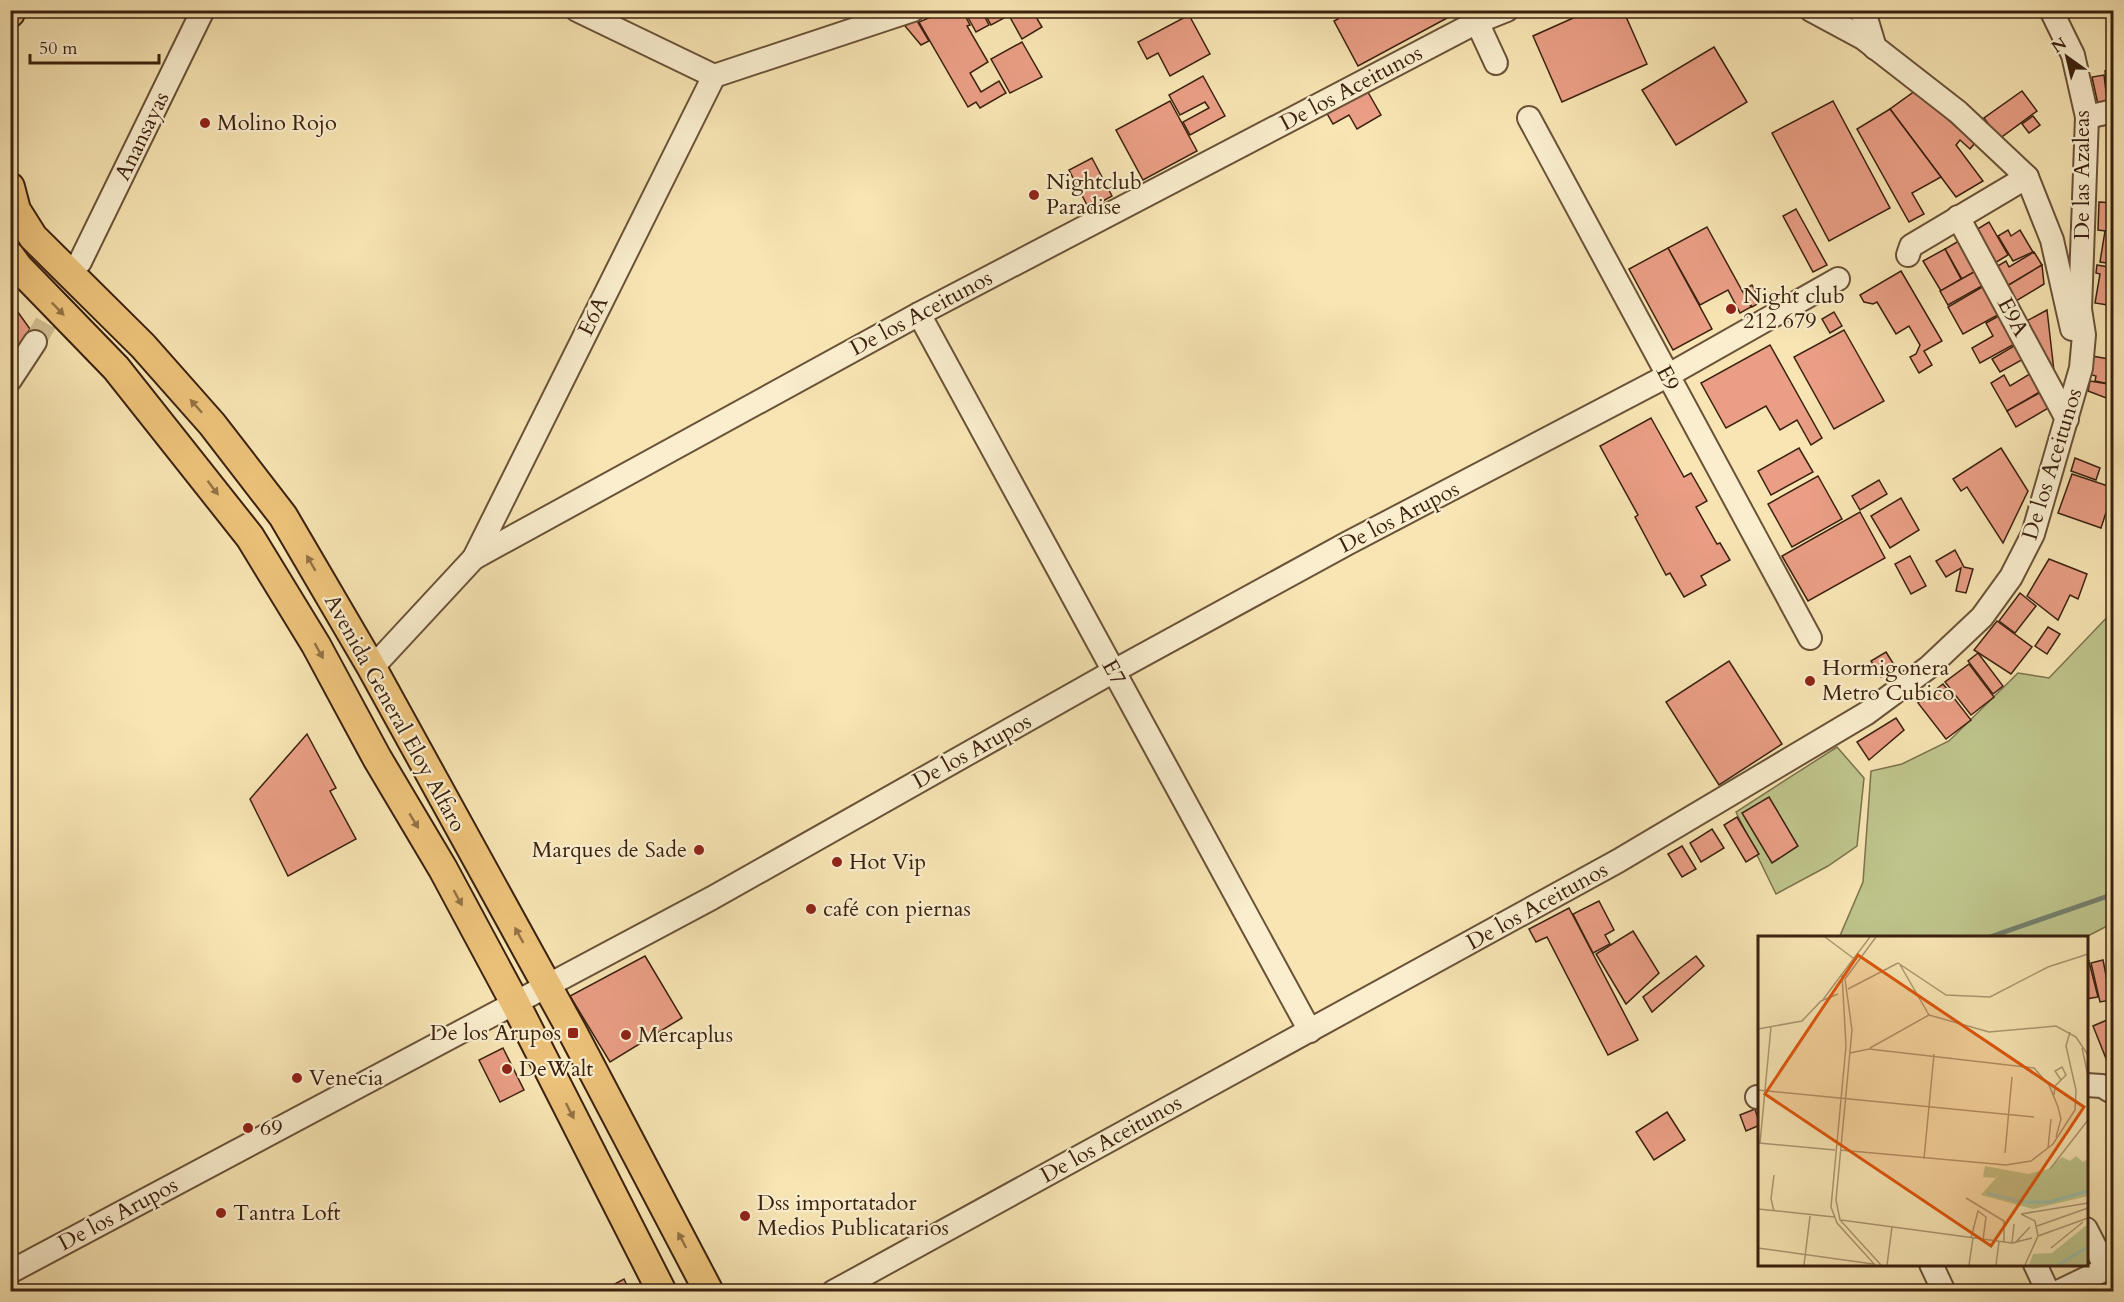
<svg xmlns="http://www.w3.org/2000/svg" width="2124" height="1302" viewBox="0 0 2124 1302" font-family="Cardo,serif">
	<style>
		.green { fill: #bec48b; stroke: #7c724d; stroke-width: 1.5 }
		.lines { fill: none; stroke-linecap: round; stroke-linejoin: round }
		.stream { stroke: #76806d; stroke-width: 5 }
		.building { fill: #ea9e85; stroke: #3b210f; stroke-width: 1.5 }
		.minor-tunnel { stroke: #d1be92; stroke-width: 22; stroke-dasharray: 22 11; stroke-linecap: butt }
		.minor-casing { stroke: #6a5238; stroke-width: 26 }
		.major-casing { stroke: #3b210f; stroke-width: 32 }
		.minor { stroke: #faeece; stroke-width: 22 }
		.major { stroke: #ecc27a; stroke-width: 28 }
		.oneway { fill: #947244 }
		.poi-dot { fill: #8f2418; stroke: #faeece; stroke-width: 2 }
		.labels { text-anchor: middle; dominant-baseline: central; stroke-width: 4.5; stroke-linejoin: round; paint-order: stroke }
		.street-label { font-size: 22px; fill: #3b210f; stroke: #faeece }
		.poi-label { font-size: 22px; fill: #3b210f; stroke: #faeece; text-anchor: start }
		.inset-river { fill: none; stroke: #9dbfac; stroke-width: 3 }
		.inset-road { fill: none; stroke: #ac9771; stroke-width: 1.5 }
		.view { fill: #df560c; fill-opacity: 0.15; stroke: #df560c; stroke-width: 3 }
		.inset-edge { fill: none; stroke: #3b210f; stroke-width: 3 }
	</style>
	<rect width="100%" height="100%" fill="#f7e5b3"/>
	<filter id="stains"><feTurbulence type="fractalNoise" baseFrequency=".00333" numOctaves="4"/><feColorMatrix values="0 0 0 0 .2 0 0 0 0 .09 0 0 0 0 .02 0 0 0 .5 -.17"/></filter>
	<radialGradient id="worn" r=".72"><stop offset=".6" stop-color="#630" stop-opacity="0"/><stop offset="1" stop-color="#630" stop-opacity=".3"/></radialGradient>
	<g class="green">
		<polygon points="2113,611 2113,923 2086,937 1839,938 1863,882 1871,771 1902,764 1949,741 2018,673 2049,678"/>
		<polygon points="1837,747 1864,778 1857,846 1828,866 1776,894 1736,812"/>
	</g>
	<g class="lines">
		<polyline class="stream" points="1987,938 2114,894"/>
	</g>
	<g class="building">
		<polygon points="947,10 962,10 970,25 967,26 988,62 970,73 981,92 999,81 1006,93 980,108 976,102 968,107 919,22"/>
		<polygon points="968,10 981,10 989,25 976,32 965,12"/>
		<polygon points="983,10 1003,10 1006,17 991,25"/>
		<polygon points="1006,10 1032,10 1042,27 1022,39"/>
		<polygon points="1333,10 1462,10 1358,66 1334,21 1338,19"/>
		<polygon points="1591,10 1623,10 1647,64 1562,102 1533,36"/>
		<polygon points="1189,15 1210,54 1170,76 1158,53 1147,59 1138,42"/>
		<polygon points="916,19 929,41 921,45 905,26"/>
		<polygon points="1022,42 1042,77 1010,93 991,59"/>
		<polygon points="1714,47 1747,102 1676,145 1642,90"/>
		<polygon points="2114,70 2114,108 2109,109 2105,71"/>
		<polygon points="2104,75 2108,108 2099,109 2092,77"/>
		<polygon points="1203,76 1225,116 1190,135 1183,122 1209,108 1205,102 1180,115 1169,95"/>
		<polygon points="1365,87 1381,115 1357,129 1349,115 1333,124 1325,110"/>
		<polygon points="1915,91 1975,143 1970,149 1960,140 1956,145 1983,181 1956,197 1890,109"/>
		<polygon points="2022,91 2037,111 1999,139 1984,118"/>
		<polygon points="1170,101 1197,151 1143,180 1116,130"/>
		<polygon points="1833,101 1890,208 1829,241 1772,133"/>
		<polygon points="1890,109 1941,177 1912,193 1924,214 1909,222 1857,129"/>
		<polygon points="2033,116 2040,125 2029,133 2022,124"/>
		<polygon points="1092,158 1112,196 1089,209 1069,170"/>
		<polygon points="2099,202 2114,203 2114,232 2098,230"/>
		<polygon points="1796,209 1827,265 1813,272 1783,216"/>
		<polygon points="1989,222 2008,255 1990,266 1971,233"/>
		<polygon points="1707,227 1751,307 1740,313 1728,290 1700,305 1668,248"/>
		<polygon points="2008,230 2011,236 2020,230 2033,252 2013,261 1998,236"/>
		<polygon points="2105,231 2114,232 2114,264 2100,262"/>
		<polygon points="1964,238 1981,268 1962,279 1945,249"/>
		<polygon points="1668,248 1712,329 1673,350 1629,269"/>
		<polygon points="1945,249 1961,279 1941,291 1923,261"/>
		<polygon points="2034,252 2042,265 2002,289 1991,270 2006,261 2009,267"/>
		<polygon points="2042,265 2044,284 2011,304 2002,289"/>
		<polygon points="2097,265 2114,268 2114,306 2095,303 2100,274 2096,273"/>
		<polygon points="1981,268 1989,282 1948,305 1940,291"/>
		<polygon points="1901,271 1942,341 1924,351 1932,365 1919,373 1910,357 1916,354 1920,345 1909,326 1896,334 1877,302 1873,304 1864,302 1860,295"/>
		<polygon points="1989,283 2005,311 1963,334 1948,307"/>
		<polygon points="1752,285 1761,302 1752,307 1743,290"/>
		<polygon points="10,301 30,329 10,361"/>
		<polygon points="2047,310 2054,371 2048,374 2021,324"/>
		<polygon points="1834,312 1842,326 1830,333 1822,319"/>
		<polygon points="2004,313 2020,341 1980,363 1972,348 1993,336 1986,323"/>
		<polygon points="1844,330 1884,401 1834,429 1794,357"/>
		<polygon points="2019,343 2027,357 2000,372 1992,359"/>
		<polygon points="1770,345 1822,438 1811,445 1797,420 1780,430 1766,406 1726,428 1701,383"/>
		<polygon points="2092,356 2114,360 2114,385 2095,381 2096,376 2088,374"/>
		<polygon points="2033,372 2043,390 2007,411 1991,383 2004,375 2010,386"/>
		<polygon points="2090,381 2114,385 2114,401 2088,391"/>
		<polygon points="2041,392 2050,407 2016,427 2007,411"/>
		<polygon points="1651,418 1684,477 1691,473 1707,501 1696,507 1717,544 1720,543 1730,560 1701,576 1706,585 1684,597 1670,573 1666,575 1635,517 1638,515 1600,446"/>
		<polygon points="1799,448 1813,472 1771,495 1758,471"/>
		<polygon points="2001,448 2028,491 2003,543 1967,487 1961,491 1953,479"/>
		<polygon points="2075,458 2100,468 2096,480 2071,471"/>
		<polygon points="2072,474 2114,488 2101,528 2058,513"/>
		<polygon points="1818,476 1842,519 1792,547 1768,504"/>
		<polygon points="1879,480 1887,494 1860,510 1852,496"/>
		<polygon points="1901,498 1919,530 1890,548 1871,516"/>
		<polygon points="1860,512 1885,558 1808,601 1782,556"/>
		<polygon points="1955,550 1964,567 1973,569 1966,593 1956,591 1961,568 1946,577 1936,561"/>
		<polygon points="1910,556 1926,586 1911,594 1895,564"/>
		<polygon points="2049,559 2087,574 2078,599 2070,595 2058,620 2027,596"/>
		<polygon points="2020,593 2036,606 2015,633 1999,621"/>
		<polygon points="1997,621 2032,647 2011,674 1974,650"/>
		<polygon points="2048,627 2060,634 2047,654 2035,646"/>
		<polygon points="1886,652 1896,668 1881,677 1871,661"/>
		<polygon points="1978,653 2003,686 1993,694 1968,661"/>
		<polygon points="1729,661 1782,744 1719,785 1666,702"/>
		<polygon points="1969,664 1994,697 1971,715 1945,682"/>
		<polygon points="1943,684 1971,720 1946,739 1918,703"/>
		<polygon points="1896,718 1904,730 1869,760 1857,742"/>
		<polygon points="307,734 336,788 330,791 356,839 288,876 250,799"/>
		<polygon points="1769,797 1798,846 1772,863 1742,813"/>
		<polygon points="1737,817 1759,854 1746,862 1724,825"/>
		<polygon points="1712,829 1724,848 1701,862 1690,843"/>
		<polygon points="1682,846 1696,869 1682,877 1668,854"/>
		<polygon points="1599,901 1614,930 1605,935 1610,944 1593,953 1573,914"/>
		<polygon points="1569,908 1638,1040 1608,1055 1547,937 1536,942 1529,929"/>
		<polygon points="1633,931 1659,973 1626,1004 1596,954"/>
		<polygon points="2086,950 2098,997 2086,999"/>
		<polygon points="645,956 682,1018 610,1062 570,996"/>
		<polygon points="1696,956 1704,966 1652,1012 1643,997"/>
		<polygon points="2103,960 2111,1000 2100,1002 2091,963"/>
		<polygon points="2114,974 2114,1004 2112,1004 2106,976"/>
		<polygon points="2114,1017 2114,1070 2111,1071 2093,1026"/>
		<polygon points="503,1048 524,1090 500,1102 479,1060"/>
		<polygon points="1755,1109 1760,1125 1746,1131 1740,1115"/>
		<polygon points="1667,1112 1685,1140 1654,1160 1636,1132"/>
		<polygon points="624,1279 630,1292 600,1292"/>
	</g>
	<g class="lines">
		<polyline class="minor-tunnel" points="35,342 79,263"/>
		<g class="minor-casing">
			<g id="minor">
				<polyline points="577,10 714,76"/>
				<polyline points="1811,10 1863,38 1958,112 2027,177 2052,240 2072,329"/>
				<polyline points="1859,10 1866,18 1875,48"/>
				<polyline points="1477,22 1496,63"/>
				<polyline points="714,76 913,10"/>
				<polyline points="2087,117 2114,111"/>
				<polyline points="1529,118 1810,638"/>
				<polyline points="1958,217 2067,419"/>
				<polyline points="1908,255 1911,246 2027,177"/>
				<polyline points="80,262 203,10"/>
				<polyline points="919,314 1310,1031"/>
				<polyline points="10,380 35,342"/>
				<polyline points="474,558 714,76"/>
				<polyline points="372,668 474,558 919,314 1477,22 1507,10"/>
				<polyline points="2086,1085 2102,1086 2114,1093"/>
				<polyline points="1757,1097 1760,1097"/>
				<polyline points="2086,1229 2106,1268"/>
				<polyline points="1931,1264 1944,1292"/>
				<polyline points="2035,1264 2048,1292"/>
				<polyline points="10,1272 712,898 1114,671 1348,543 1667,376 1838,279"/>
				<polyline points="833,1292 1618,861 1867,713 1929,667 1982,617 2011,577 2033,534 2081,368 2084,335 2080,309 2087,117 2073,55 2051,10"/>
				<polyline points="2058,1292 2114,1265"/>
			</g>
		</g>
		<g class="major-casing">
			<g id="major">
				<polyline points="10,13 11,10"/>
				<polyline points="10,187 16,210 33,237 143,346 212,424 283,516 372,668 573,1033 709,1292"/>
				<polyline points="10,256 18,267 116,368 250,537 316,645 377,758 443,869 515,1003 662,1292"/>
			</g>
		</g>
		<use href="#minor" class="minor"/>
		<use href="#major" class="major"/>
	</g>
	<defs><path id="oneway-solid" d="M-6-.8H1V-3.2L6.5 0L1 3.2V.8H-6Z" transform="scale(1.5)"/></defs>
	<g class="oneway">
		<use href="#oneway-solid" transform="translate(58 309) rotate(46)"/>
		<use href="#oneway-solid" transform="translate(196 406) rotate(-132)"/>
		<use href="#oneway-solid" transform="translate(213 488) rotate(53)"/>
		<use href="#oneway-solid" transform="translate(311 563) rotate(-120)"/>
		<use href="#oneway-solid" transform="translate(319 651) rotate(61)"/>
		<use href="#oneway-solid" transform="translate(414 821) rotate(59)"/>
		<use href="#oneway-solid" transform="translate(458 898) rotate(61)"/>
		<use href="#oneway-solid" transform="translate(519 935) rotate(-119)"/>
		<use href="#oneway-solid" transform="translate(570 1111) rotate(63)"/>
		<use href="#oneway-solid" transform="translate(682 1240) rotate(-118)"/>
	</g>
	<g class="poi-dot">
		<circle cx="205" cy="123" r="6"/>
		<circle cx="1034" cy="195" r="6"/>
		<circle cx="1731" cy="309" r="6"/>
		<circle cx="1810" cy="681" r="6"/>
		<circle cx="699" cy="850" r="6"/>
		<circle cx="837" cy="862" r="6"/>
		<circle cx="811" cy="909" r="6"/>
		<rect x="567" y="1027" width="12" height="12" rx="3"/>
		<circle cx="626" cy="1035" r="6"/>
		<circle cx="507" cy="1069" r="6"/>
		<circle cx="297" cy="1078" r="6"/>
		<circle cx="248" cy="1128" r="6"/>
		<circle cx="221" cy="1213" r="6"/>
		<circle cx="745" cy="1216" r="6"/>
	</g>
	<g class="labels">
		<g class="street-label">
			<text transform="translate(1351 88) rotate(-28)">De los Aceitunos</text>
			<text transform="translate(142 136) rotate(-64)">Anansayas</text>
			<text transform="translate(2082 175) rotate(-90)">De las Azaleas</text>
			<text transform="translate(921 313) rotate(-28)">De los Aceitunos</text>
			<text transform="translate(593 316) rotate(-64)">E6A</text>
			<text transform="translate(2013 317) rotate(62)">E9A</text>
			<text transform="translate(1668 378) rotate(62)">E9</text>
			<text transform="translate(2052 464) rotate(-73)">De los Aceitunos</text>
			<text transform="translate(1399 517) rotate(-27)">De los Arupos</text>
			<text transform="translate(1114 672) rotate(61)">E7</text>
			<text transform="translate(395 713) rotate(61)">Avenida General Eloy Alfaro</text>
			<text transform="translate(972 751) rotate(-29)">De los Arupos</text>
			<text transform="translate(1537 906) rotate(-29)">De los Aceitunos</text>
			<text transform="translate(1111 1139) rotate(-29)">De los Aceitunos</text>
			<text transform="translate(118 1214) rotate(-28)">De los Arupos</text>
		</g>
		<g class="poi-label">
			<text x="217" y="123">Molino Rojo</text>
			<text x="1046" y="182">Nightclub<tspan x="1046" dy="25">Paradise</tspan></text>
			<text x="1743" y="296">Night club<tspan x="1743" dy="25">212 679</tspan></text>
			<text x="1822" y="668">Hormigonera<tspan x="1822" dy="25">Metro Cubico</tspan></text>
			<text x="687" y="850" text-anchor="end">Marques de Sade</text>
			<text x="849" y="862">Hot Vip</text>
			<text x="823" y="909">café con piernas</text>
			<text x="561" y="1033" text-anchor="end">De los Arupos</text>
			<text x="638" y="1035">Mercaplus</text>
			<text x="519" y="1069">DeWalt</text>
			<text x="309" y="1078">Venecia</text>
			<text x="260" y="1128">69</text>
			<text x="757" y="1203">Dss importatador<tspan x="757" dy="25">Medios Publicatarios</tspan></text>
			<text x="233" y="1213">Tantra Loft</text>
		</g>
	</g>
	<g transform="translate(1758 936)">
		<rect width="330" height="330" fill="#f7e5b3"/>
		<path d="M 318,220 L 325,226 L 330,223 L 330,260 L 275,273 L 223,259 L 242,237 L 237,242 L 225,241 L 227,230 L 270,238 L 290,233 L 304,221 L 312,225 ZM 330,288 L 330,329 L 271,329 L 275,318 L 294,317 Z" fill="#bec48b"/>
		<path class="inset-river" d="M 229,257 L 264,266 L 291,266 L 330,255M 300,329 L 330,311"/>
		<path class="inset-road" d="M 67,1 L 95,22M 112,1 L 84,38 L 88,110 L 73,271 L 79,287 L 117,329M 118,1 L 87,43 L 94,94 L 78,264 L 82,284 L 123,329M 140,27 L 188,59 L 232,61 L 290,31 L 330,18M 141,27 L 171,79M 90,53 L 140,27M 64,65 L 84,38M 171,79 L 231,96 L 298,90 L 318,101 L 330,119M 0,93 L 44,85 L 63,65 L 80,58M 112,112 L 171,79M 324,112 L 330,140M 92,117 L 111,113 L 276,132 L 291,149 L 300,171 L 303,183 L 298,201M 0,154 L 276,181M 296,159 L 297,150 L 308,139 L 304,131 L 297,135 L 303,144M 1,207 L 77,214M 2,207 L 13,91M 290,212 L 293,183M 82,214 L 248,229 L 273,225 L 295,208 L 317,174 L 318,154 L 308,110 L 312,96M 247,217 L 254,141M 166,223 L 176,118M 292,233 L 330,184M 16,239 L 13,263 L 16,275M 208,262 L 246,285 L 246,306M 0,273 L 76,281M 263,278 L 330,267M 263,278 L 277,285 L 280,300M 83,284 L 254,307 L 274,302M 279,290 L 330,272M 280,300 L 330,282M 213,302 L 220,275 L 228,281 L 225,304M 254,307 L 256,288M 257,307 L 272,291M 0,312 L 115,328M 293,312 L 325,286M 46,329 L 52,280M 129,329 L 134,291M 211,329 L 215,302M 238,329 L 241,306M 267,329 L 280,300"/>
		<path class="view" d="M 100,19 L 326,171 L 233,310 L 7,158 Z"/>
		<rect width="330" height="330" class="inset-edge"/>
	</g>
	<rect width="2124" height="1302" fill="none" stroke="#f7e5b3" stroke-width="36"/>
	<rect x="12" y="12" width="2100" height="1278" fill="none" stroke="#3b210f" stroke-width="3"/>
	<rect x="18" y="18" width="2088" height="1266" fill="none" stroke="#3b210f" stroke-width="1.5"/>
	<g transform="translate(2067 57) rotate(326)" stroke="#faeece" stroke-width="4.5" paint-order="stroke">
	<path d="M0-4.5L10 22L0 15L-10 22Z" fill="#3b210f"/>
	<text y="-9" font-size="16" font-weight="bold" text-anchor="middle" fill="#3b210f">N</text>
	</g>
	<path d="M30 54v9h129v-9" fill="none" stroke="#3b210f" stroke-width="3"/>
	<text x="39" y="54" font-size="18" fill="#3b210f" stroke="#faeece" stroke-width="4.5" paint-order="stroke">50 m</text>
	<rect width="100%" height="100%" filter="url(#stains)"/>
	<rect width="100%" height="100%" fill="url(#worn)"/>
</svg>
